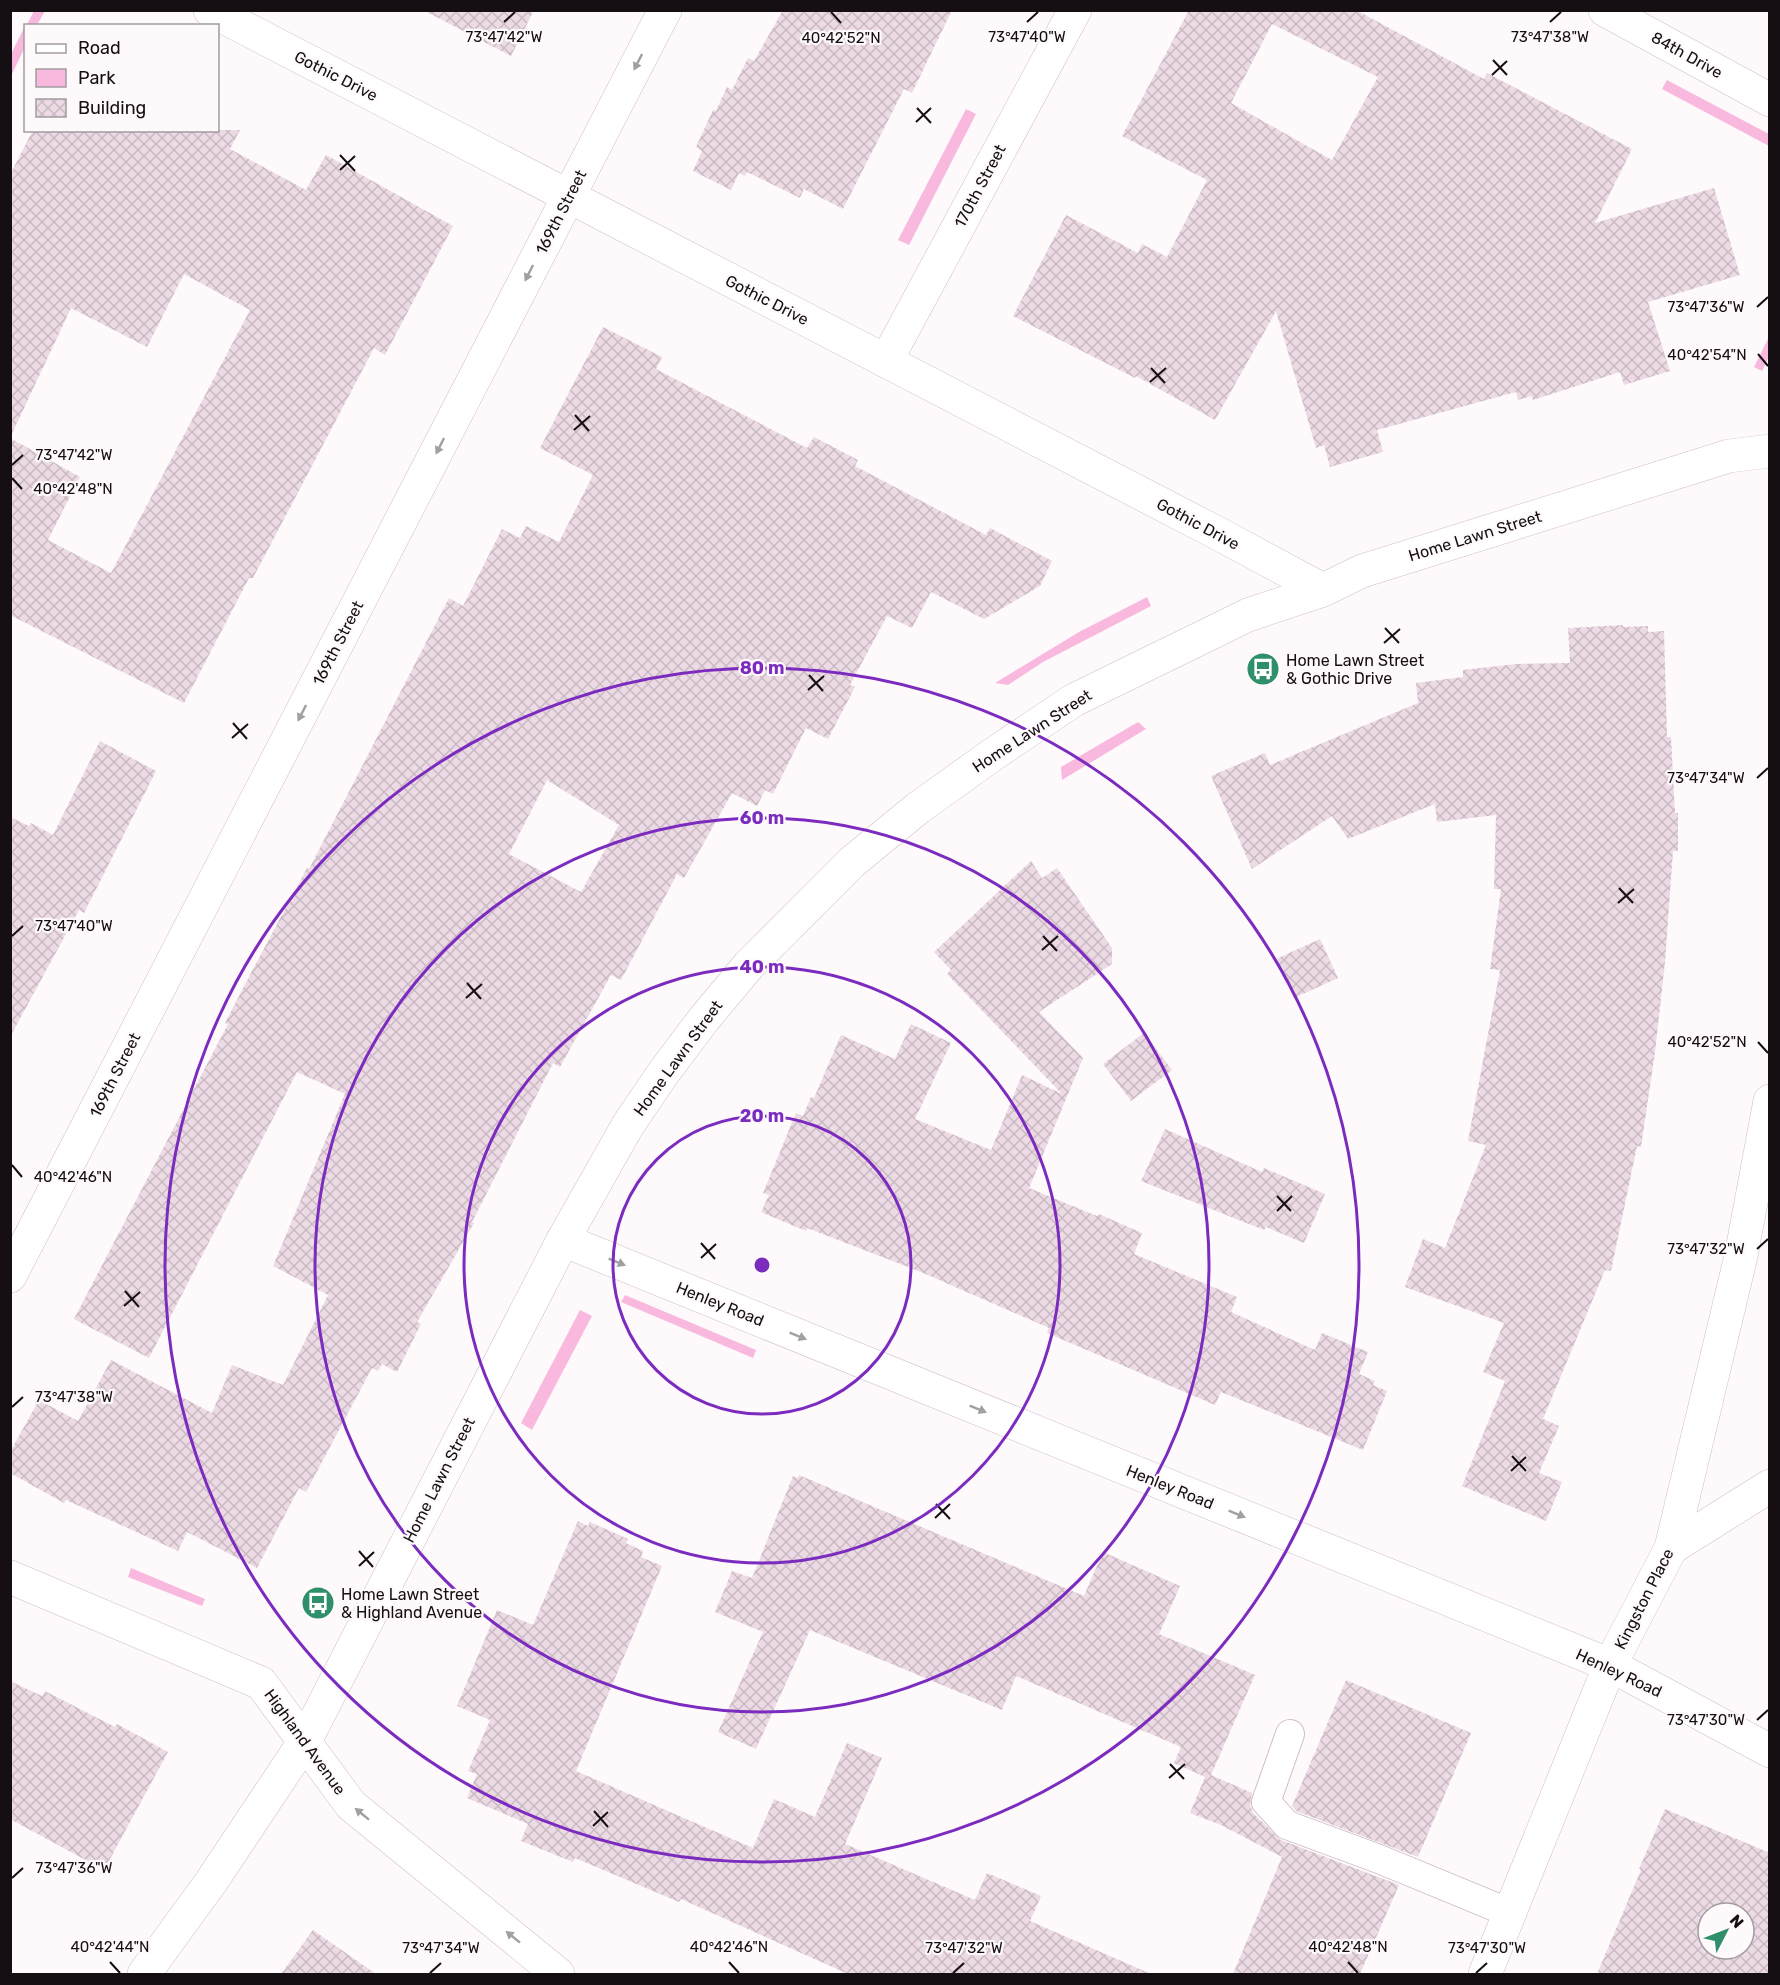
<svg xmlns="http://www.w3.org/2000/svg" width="1780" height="1985" viewBox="0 0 1780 1985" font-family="Rubik,sans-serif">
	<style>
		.green { fill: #f9b9df }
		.building { fill: url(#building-cross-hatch); fill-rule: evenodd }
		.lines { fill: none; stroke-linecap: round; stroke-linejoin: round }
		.service-casing { stroke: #d0bec8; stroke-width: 30 }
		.minor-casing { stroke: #d0bec8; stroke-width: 34 }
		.service { stroke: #fff; stroke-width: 28 }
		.minor { stroke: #fff; stroke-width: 33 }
		.oneway { fill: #a19fa1 }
		.ticks { fill: none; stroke: #150f13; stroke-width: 2 }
		.ring { fill: none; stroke: #7b2cbf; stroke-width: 3 }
		.labels { text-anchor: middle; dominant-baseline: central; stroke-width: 4.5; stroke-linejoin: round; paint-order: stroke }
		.street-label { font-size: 16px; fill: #150f13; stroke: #fefafc }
		.poi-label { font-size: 16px; fill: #150f13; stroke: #fefafc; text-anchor: start }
		.ticks-label { font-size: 15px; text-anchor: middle; fill: #150f13; stroke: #fefafc; stroke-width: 4.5; stroke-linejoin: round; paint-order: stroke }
		.centre { fill: #7b2cbf; stroke: #fefafc; stroke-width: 3 }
		.ring-label { font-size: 18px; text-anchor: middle; font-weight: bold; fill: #7b2cbf; stroke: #fefafc; stroke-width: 4.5; stroke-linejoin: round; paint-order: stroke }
	</style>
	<defs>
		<pattern id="building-cross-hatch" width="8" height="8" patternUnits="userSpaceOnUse" patternTransform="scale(1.5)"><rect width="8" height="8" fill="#ecdae4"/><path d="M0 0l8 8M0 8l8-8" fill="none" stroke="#cabac3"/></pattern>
	</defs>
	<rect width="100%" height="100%" fill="#fefafc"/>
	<g class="green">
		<polygon points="34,11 45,11 37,25 26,26"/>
		<polygon points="25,26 25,47 11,76 11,54"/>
		<polygon points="1667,80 1769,134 1769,146 1662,89"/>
		<polygon points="966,109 976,114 909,245 898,240"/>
		<polygon points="1769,337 1769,357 1762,371 1754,367"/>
		<polygon points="1147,597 1151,606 1043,662 1008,685 995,683 1079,632"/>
		<polygon points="1138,722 1146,729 1062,780 1061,767"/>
		<polygon points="625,1295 756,1350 753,1358 621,1302"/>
		<polygon points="580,1310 592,1316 532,1430 521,1423"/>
		<polygon points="131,1568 205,1599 202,1606 128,1577"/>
	</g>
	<g class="building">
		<polygon points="423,10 534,10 511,56"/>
		<polygon points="783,10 952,10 912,93 904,89 843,209 804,189 800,198 747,172 745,176 739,173 731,190 693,171 702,151 696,147 713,110 716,111 727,87 732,90 748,58 754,61"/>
		<path d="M 1189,10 L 1356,10 L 1484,79 L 1487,73 L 1632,149 L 1595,223 L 1714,188 L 1740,275 L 1648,302 L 1670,371 L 1624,385 L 1620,372 L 1533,400 L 1531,396 L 1518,400 L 1516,392 L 1377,430 L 1383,452 L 1330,467 L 1324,445 L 1316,448 L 1276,311 L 1215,420 L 1136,376 L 1135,378 L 1013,316 L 1066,215 L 1138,253 L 1142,244 L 1167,257 L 1207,180 L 1122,136 ZM 1272,24 L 1378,77 L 1332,160 L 1231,103 Z"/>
		<polygon points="33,130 240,130 230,149 306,190 326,155 453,226 385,355 374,348 253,578 249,578 184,703 10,615 10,438 80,477 48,540 111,573 250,310 184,274 147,347 71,308 10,438 10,175"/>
		<path d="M 603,327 L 662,357 L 656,369 L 807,448 L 814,437 L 858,460 L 855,466 L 986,535 L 990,528 L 1052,561 L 1040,586 L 984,619 L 931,592 L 912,628 L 887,616 L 850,685 L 855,687 L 828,739 L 806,728 L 773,794 L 765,790 L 757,806 L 732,793 L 684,878 L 677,874 L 621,980 L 611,975 L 560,1067 L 553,1063 L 472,1222 L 474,1223 L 417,1322 L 421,1324 L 397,1372 L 382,1364 L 378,1371 L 372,1368 L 306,1492 L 299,1488 L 257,1568 L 187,1532 L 178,1551 L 66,1500 L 64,1503 L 10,1473 L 10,1452 L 39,1400 L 78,1421 L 111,1360 L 212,1413 L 232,1365 L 283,1385 L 328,1295 L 273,1266 L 345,1094 L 297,1072 L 149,1358 L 74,1319 L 228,1024 L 225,1023 L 253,969 L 307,868 L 309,869 L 449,598 L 463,606 L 502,529 L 520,538 L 526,526 L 559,542 L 593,475 L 540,448 ZM 547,780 L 619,825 L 581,892 L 509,854 Z"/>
		<polygon points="1623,625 1623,627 1648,626 1648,632 1664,631 1667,737 1671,737 1675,813 1678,813 1678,851 1673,851 1665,962 1655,1052 1641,1147 1637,1146 1611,1271 1605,1270 1543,1419 1559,1426 1539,1473 1562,1482 1546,1521 1462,1486 1505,1381 1483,1372 1504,1323 1405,1287 1423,1239 1445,1248 1486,1145 1468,1141 1500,970 1490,969 1501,889 1494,889 1496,815 1437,822 1435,804 1348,839 1332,816 1252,869 1211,776 1265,753 1270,765 1418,703 1416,683 1463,677 1463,670 1516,664 1570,663 1568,628"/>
		<polygon points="100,741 156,771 84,913 79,910 10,1037 10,817 29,826 31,823 53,835"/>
		<polygon points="1031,861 1042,878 1057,868 1112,948 1112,964 1039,1012 1083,1058 1029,1188 1097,1216 1099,1214 1142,1233 1134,1254 1237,1297 1231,1312 1315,1350 1322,1333 1368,1352 1359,1374 1375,1381 1373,1385 1387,1391 1363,1450 1221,1392 1215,1405 1047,1333 1049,1328 921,1272 807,1228 806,1231 761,1212 769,1195 763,1193 796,1113 803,1116 811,1097 814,1098 841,1035 895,1059 911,1024 951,1043 915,1119 991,1150 1022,1075 1062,1094 947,974 951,970 934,952"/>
		<polygon points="1320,939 1338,978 1294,998 1276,959"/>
		<polygon points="1144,1033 1172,1070 1131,1101 1103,1064"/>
		<polygon points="1165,1129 1262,1172 1264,1168 1325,1194 1304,1243 1266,1227 1264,1230 1141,1181"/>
		<polygon points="799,1475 1084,1596 1103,1552 1180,1586 1159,1634 1255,1675 1211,1775 1252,1793 1250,1805 1253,1813 1281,1840 1399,1885 1360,1974 1233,1974 1282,1857 1221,1825 1190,1813 1205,1777 1174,1763 1181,1747 1016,1676 1002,1710 810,1630 756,1749 718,1732 763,1632 715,1612 732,1571 752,1578 793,1476 798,1478"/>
		<polygon points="578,1521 588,1526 590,1522 628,1539 626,1543 643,1551 641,1557 662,1566 576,1771 753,1848 774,1799 815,1817 847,1743 882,1758 845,1844 975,1900 987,1873 1041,1896 1030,1921 1151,1974 848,1974 681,1899 679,1902 575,1858 573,1862 521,1841 528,1824 467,1798 477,1774 468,1771 490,1720 457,1706 497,1610 533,1625"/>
		<polygon points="1346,1680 1471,1733 1418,1857 1296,1811 1292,1806"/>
		<polygon points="10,1681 42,1696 45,1691 115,1727 117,1724 168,1752 104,1870 10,1819"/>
		<path d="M 1665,1809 L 1770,1853 L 1770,1974 L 1597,1974 L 1641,1870 L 1639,1869 ZM 1708,1913 L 1744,1913 L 1744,1949 L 1708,1949 Z"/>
		<polygon points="313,1930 376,1974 281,1974"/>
	</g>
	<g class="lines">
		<g class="service-casing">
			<polyline id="service" points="1290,1734 1266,1802 1287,1825 1379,1859 1510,1913"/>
		</g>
		<g class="minor-casing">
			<g id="minor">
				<polyline points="210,10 1219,534 1323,590"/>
				<polyline points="1605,10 1770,100"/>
				<polyline points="886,361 1075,10"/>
				<polyline points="563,1240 1610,1665 1770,1751"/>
				<polyline points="10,1276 665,10"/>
				<polyline points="1671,1548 1770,1486"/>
				<polyline points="10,1577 261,1683 351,1805 558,1974"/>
				<polyline points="144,1974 211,1882 305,1741 563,1240 628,1125 664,1072 704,1019 749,965 852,862 918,808 992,755 1074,700 1248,615 1323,590 1362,571 1729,456 1770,451"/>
				<polyline points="1485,1974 1610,1665 1671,1548 1741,1256 1770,1101"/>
			</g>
		</g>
		<use href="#service" class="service"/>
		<use href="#minor" class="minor"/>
	</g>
	<defs><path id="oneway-solid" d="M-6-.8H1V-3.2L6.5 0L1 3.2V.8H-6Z" transform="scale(1.5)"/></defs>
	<g class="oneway">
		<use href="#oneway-solid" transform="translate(638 62) rotate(117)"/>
		<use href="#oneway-solid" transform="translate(529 273) rotate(117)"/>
		<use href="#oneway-solid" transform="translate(440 446) rotate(117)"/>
		<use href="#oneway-solid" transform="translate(302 713) rotate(117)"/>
		<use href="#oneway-solid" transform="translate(617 1262) rotate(22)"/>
		<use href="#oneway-solid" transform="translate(798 1336) rotate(22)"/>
		<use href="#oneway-solid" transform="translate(978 1409) rotate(22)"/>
		<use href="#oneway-solid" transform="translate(1237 1514) rotate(22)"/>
		<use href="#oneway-solid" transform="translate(362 1814) rotate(-141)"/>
		<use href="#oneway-solid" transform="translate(513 1937) rotate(-141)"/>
	</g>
	<path class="ticks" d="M 831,12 L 841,23M 504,22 L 515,12M 1027,22 L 1038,12M 1550,22 L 1561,12M 1493,60 L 1507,75M 1492,75 L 1507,61M 917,108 L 931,123M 916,122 L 931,108M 340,155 L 355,171M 340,170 L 355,156M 1757,307 L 1768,297M 1758,354 L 1768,366M 1151,368 L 1165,383M 1150,382 L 1166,368M 575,415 L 589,431M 574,430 L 590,416M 12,465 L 23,455M 12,478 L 22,489M 1385,628 L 1399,643M 1384,643 L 1400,629M 809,675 L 823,691M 808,690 L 824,676M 233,723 L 247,739M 232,738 L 248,724M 1757,778 L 1768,768M 1619,888 L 1633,903M 1618,903 L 1634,889M 12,936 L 23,926M 1043,936 L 1057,951M 1042,950 L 1058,936M 467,983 L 481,999M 466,998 L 482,984M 1758,1042 L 1768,1053M 12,1165 L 22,1177M 1277,1196 L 1291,1211M 1277,1211 L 1292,1196M 701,1243 L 715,1259M 1757,1249 L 1768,1239M 701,1258 L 716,1244M 125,1291 L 139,1307M 124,1306 L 140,1292M 12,1407 L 23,1397M 1512,1456 L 1526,1471M 1511,1471 L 1526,1457M 936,1504 L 950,1519M 935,1518 L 950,1504M 359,1551 L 373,1567M 359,1566 L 374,1552M 1757,1720 L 1768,1710M 1170,1764 L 1184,1779M 1169,1778 L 1185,1764M 594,1811 L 608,1827M 593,1826 L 608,1812M 12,1878 L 23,1868M 110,1962 L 120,1973M 729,1962 L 739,1973M 1348,1962 L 1358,1973M 430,1973 L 441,1963M 953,1973 L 964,1963M 1476,1973 L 1487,1963"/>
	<g class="ring">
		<circle cx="762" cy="1265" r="149"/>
		<circle cx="762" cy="1265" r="298"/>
		<circle cx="762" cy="1265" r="447"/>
		<circle cx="762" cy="1265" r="597"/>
	</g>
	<defs>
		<g id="bus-disc" transform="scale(1.725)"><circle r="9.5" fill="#2e8f69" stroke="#fefafc"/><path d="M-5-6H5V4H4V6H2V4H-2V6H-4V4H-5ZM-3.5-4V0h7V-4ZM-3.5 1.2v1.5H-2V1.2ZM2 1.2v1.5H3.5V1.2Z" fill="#fff"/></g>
	</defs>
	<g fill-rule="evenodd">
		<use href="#bus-disc" x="1263" y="669"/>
		<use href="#bus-disc" x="318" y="1603"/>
	</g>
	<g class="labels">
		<g class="street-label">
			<text transform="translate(1687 55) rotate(29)">84th Drive</text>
			<text transform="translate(336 76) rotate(27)">Gothic Drive</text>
			<text transform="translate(980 186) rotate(-62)">170th Street</text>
			<text transform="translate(561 212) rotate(-63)">169th Street</text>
			<text transform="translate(767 300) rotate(27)">Gothic Drive</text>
			<text transform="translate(1198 524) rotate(28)">Gothic Drive</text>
			<text transform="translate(1475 536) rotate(-17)">Home Lawn Street</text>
			<text transform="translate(338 643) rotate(-63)">169th Street</text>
			<text transform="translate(1032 731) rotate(-33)">Home Lawn Street</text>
			<text transform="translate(678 1058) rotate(-54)">Home Lawn Street</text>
			<text transform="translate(115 1075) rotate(-63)">169th Street</text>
			<text transform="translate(720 1304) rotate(22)">Henley Road</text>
			<text transform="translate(439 1480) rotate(-63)">Home Lawn Street</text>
			<text transform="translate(1170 1487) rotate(22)">Henley Road</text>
			<text transform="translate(1644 1599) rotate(-63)">Kingston Place</text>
			<text transform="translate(1619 1673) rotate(25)">Henley Road</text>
			<text transform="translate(305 1742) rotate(54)">Highland Avenue</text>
		</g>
		<g class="poi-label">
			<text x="1286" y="660">Home Lawn Street<tspan x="1286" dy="18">&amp; Gothic Drive</tspan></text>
			<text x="341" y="1594">Home Lawn Street<tspan x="341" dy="18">&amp; Highland Avenue</tspan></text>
		</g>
	</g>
	<g class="ticks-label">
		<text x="504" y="42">73°47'42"W</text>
		<text x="1027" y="42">73°47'40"W</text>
		<text x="1550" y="42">73°47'38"W</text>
		<text x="841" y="43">40°42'52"N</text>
		<text x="1706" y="312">73°47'36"W</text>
		<text x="1707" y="360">40°42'54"N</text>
		<text x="74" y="460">73°47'42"W</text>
		<text x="73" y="494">40°42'48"N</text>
		<text x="1706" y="783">73°47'34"W</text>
		<text x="74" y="931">73°47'40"W</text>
		<text x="1707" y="1047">40°42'52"N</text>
		<text x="73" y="1182">40°42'46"N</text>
		<text x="1706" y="1254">73°47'32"W</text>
		<text x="74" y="1402">73°47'38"W</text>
		<text x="1706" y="1725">73°47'30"W</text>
		<text x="74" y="1873">73°47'36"W</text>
		<text x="110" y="1952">40°42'44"N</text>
		<text x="729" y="1952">40°42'46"N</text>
		<text x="1348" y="1952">40°42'48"N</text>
		<text x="441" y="1953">73°47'34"W</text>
		<text x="964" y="1953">73°47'32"W</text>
		<text x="1487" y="1953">73°47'30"W</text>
	</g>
	<circle cx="762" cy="1265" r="9" class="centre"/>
	<g class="ring-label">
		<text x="762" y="674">80 m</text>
		<text x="762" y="824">60 m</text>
		<text x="762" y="973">40 m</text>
		<text x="762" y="1122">20 m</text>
	</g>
	<rect width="1780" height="1985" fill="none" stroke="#150f13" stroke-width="24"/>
	<rect x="24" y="24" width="195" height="108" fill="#fefafc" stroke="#a19c9f" stroke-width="1.5"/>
	<rect x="36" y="44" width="30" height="9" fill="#ffffff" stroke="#a19c9f" stroke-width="1.5"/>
	<text x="78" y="54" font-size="18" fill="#150f13">Road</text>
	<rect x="36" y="69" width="30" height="18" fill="#f9b9df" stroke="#a19c9f" stroke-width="1.5"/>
	<text x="78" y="84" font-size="18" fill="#150f13">Park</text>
	<rect x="36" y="99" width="30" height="18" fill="url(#building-cross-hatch)" stroke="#a19c9f" stroke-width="1.5"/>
	<text x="78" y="114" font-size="18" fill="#150f13">Building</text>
	<g transform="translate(1726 1931) rotate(48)"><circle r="28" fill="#fefafc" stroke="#a19c9f" stroke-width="1.5"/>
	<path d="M0-4.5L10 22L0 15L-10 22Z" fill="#2e8f69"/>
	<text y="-9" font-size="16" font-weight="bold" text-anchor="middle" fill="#150f13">N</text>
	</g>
</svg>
